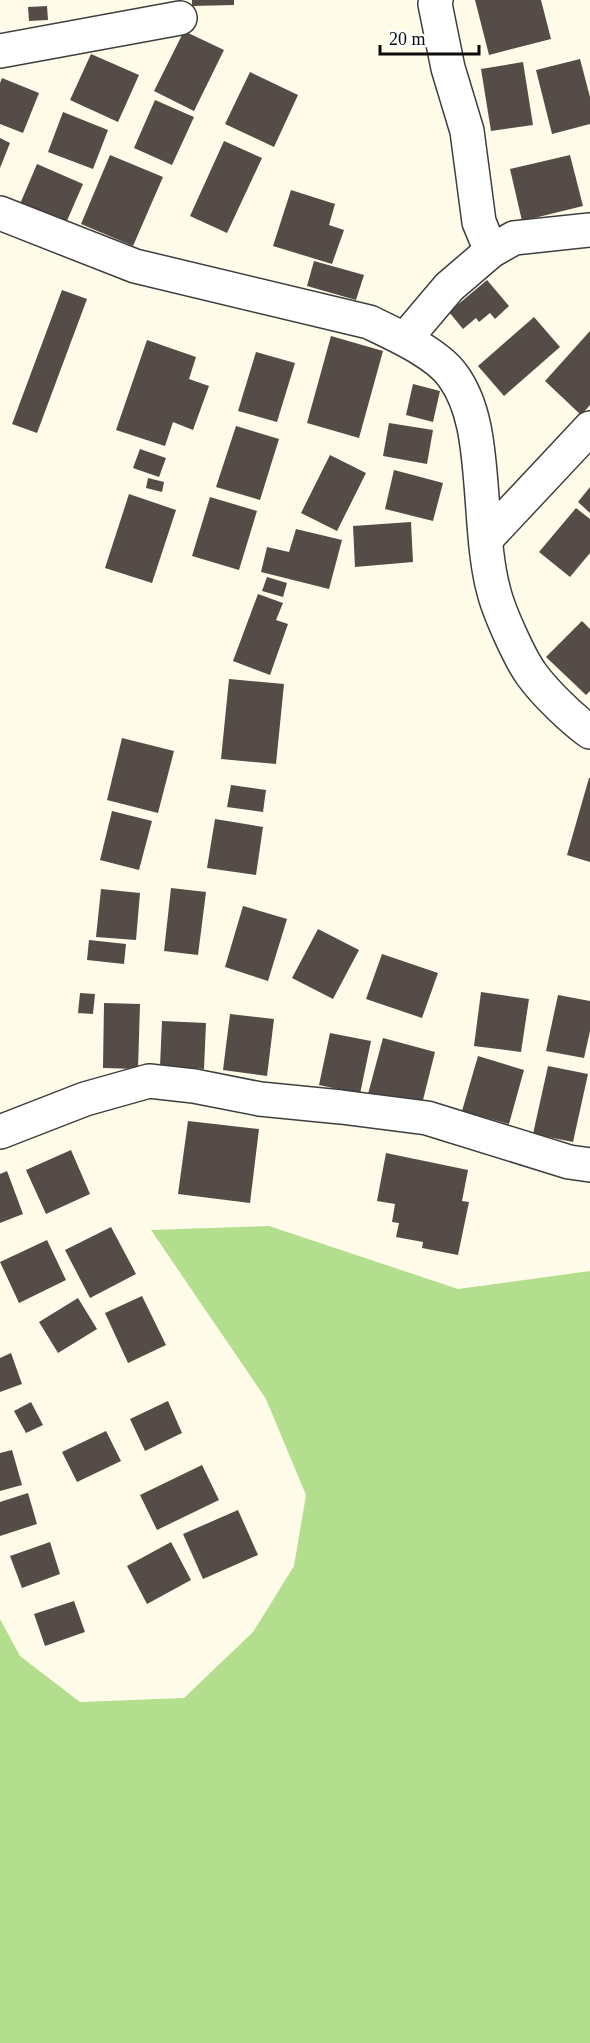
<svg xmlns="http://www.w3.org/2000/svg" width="590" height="2043" viewBox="0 0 590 2043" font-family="Georgia,serif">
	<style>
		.forest { fill: #b2de8e }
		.building { fill: #554c47 }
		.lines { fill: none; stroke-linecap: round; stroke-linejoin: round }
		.minor-casing { stroke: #3e3e3e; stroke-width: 36 }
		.minor { stroke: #fff; stroke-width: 33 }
	</style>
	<rect width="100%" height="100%" fill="#fffbe9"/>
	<polygon class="forest" points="269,1226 458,1289 590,1271 590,2043 0,2043 0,1619 20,1656 80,1702 184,1698 253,1632 294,1566 306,1495 266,1399 151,1230"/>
	<g class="building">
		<polygon points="192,0 234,0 234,5 192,6"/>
		<polygon points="475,0 541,0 551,39 489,55"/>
		<polygon points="47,6 48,20 29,21 28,7"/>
		<polygon points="184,31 224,50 194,111 154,91"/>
		<polygon points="91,54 139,75 118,122 70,100"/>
		<polygon points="580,59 590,97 590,124 552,134 536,70"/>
		<polygon points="523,62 533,125 491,131 481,69"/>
		<polygon points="250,72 298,95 274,147 225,124"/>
		<polygon points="2,78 39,93 23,133 0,124 0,83"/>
		<polygon points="155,100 194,117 172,165 134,148"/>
		<polygon points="63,112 108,130 93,169 48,152"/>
		<polygon points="0,138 10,143 0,168"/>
		<polygon points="224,141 262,158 227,233 190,216"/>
		<polygon points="110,155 163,177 133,246 81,224"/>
		<polygon points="570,155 583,206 522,221 510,169"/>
		<polygon points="37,164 83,184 66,223 20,204"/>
		<polygon points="291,190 335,204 329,225 344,230 332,264 273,246"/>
		<polygon points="314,261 364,275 356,300 307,286"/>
		<polygon points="487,280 509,306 495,319 490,313 479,322 476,318 463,329 449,312"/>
		<polygon points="62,290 87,299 37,433 12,424"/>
		<polygon points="534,317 560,347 504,396 478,366"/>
		<polygon points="590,331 590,405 581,415 545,381"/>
		<polygon points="331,336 383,351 359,438 307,423"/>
		<polygon points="147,340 196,357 189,379 209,386 193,430 173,422 165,446 116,430"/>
		<polygon points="256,352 295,363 277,422 238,411"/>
		<polygon points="413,384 440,391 433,422 406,415"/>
		<polygon points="389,423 433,430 427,464 383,456"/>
		<polygon points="236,426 279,439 260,500 216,487"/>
		<polygon points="140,449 166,458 159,477 133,468"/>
		<polygon points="330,455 366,473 337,531 301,513"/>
		<polygon points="394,470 443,483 433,521 385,509"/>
		<polygon points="148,478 164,482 162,492 146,488"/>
		<polygon points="590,487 590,513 578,502"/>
		<polygon points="129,494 176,510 152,583 105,568"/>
		<polygon points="210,497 257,511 239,570 192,556"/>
		<polygon points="576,508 590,519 590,553 570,577 539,552"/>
		<polygon points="411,522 413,562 355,567 353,526"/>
		<polygon points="296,529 342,540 329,589 261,572 267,547 289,552"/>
		<polygon points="267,577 287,583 283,597 262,591"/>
		<polygon points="258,594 283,603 276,620 288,624 270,675 233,661"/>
		<polygon points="582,621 590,629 590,691 586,695 546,657"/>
		<polygon points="229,679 284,684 276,764 221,759"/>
		<polygon points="122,738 174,751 158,813 107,800"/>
		<polygon points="589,778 590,778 590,862 567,855"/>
		<polygon points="231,785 266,790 263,812 227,807"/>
		<polygon points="112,811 152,821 139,870 100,860"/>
		<polygon points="215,819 263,827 256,875 207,868"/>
		<polygon points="171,888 206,892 198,955 164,951"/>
		<polygon points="101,889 140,893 136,940 96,937"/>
		<polygon points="243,906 287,919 268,981 225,967"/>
		<polygon points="318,929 359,950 333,999 292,978"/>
		<polygon points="89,940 126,944 124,964 87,960"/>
		<polygon points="382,954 438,973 422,1018 366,999"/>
		<polygon points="481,992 529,999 521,1052 474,1046"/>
		<polygon points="80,993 95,994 93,1014 78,1013"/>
		<polygon points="558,995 590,1001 590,1031 584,1058 546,1051"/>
		<polygon points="104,1003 140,1004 138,1069 103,1068"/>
		<polygon points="230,1014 274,1019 267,1076 223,1070"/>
		<polygon points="162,1021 206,1023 204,1069 160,1066"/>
		<polygon points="330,1033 371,1041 360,1094 319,1085"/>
		<polygon points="383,1038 435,1052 421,1108 368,1094"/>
		<polygon points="478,1056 524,1070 509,1124 462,1111"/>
		<polygon points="548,1066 588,1074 573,1142 533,1134"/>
		<polygon points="188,1121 259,1129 250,1203 178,1194"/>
		<polygon points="71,1150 90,1194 46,1214 26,1170"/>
		<polygon points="386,1153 468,1170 462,1201 469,1202 458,1255 422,1248 423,1242 396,1237 399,1223 392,1222 395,1204 377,1201"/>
		<polygon points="7,1171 23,1214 0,1223 0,1174"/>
		<polygon points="111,1227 136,1274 90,1298 65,1250"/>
		<polygon points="47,1240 66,1280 19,1303 0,1262"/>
		<polygon points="142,1296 166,1345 128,1363 105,1313"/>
		<polygon points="78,1298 97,1329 58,1353 39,1322"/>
		<polygon points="11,1353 22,1384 0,1392 0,1358"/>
		<polygon points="168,1401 182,1433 145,1451 130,1419"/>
		<polygon points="31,1402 43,1425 26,1433 14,1411"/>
		<polygon points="106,1431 121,1461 77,1482 62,1452"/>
		<polygon points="12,1450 22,1485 0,1491 0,1453"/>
		<polygon points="202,1465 219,1500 157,1530 140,1495"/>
		<polygon points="28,1493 37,1524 0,1536 0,1502"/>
		<polygon points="238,1510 258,1555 203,1579 183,1534"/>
		<polygon points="50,1542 60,1574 22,1588 10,1556"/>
		<polygon points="171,1542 191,1580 147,1604 127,1566"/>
		<polygon points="74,1601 85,1632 45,1646 34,1614"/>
	</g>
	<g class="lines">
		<g class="minor-casing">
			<g id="minor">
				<polyline points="436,0 435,4 448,68 467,131 479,222 491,251"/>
				<polyline points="0,51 180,18"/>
				<path d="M 0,213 L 135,266 L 369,322 C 394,334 437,353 453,376 C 475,406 478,448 481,484 C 484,518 485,560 494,592 C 499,612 520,659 532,675 C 545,693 572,719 590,732"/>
				<polyline points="405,339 449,287 491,251 514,238 590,230"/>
				<polyline points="486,539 590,428"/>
				<polyline points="0,1132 85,1099 149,1081 194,1086 260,1099 341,1107 427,1118 569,1162 590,1165"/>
			</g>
		</g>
		<use href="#minor" class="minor"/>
	</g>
	<path d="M380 45v9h99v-9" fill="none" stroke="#0b0b0b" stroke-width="3"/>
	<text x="389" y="45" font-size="18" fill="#0b0b0b" stroke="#ffffff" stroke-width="4.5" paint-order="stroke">20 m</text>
</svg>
